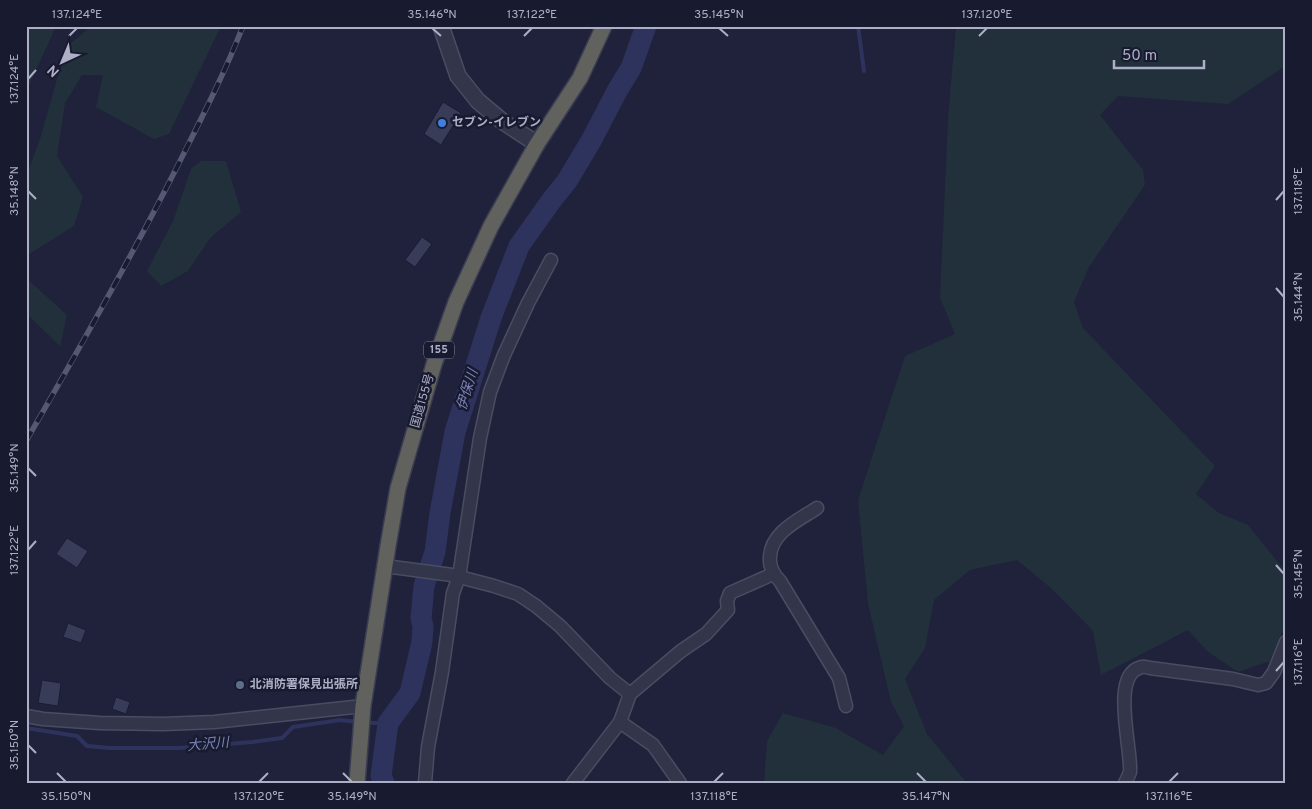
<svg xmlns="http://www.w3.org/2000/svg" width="1312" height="809" viewBox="0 0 1312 809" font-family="Overpass,'Noto Sans JP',sans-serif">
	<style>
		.green { fill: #21303b }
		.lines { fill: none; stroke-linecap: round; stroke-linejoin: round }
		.stream { stroke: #2e335e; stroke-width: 4 }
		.river { stroke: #2e335e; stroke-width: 21 }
		.building { fill: #383c58; stroke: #1a1d31 }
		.minor-casing { stroke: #4a4d62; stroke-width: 15 }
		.tertiary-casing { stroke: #4a4d62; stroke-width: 18 }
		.trunk-casing { stroke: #3a3d52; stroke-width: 18 }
		.minor { stroke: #33354a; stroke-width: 12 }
		.tertiary { stroke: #33354a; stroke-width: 15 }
		.trunk { stroke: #61615d; stroke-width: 15 }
		.rail-casing { stroke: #545872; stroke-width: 5.5 }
		.rail { stroke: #181b2f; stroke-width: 4; stroke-dasharray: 11; stroke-linecap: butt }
		.ticks { fill: none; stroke: #adafc7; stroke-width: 2 }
		.shop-dot { fill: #3f7fe0; stroke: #181b2f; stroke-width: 2 }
		.service-dot { fill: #5c6f8a; stroke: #181b2f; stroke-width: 2 }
		.labels { text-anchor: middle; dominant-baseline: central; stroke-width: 5; stroke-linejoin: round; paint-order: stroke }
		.shield { fill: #181b2f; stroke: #808399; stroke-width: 1 }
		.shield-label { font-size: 11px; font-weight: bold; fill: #adafc7 }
		.poi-label { font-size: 12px; font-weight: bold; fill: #adafc7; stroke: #181b2f; text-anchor: start }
		.street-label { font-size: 12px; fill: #adafc7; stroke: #181b2f }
		.water-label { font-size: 14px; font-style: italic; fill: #7a82b6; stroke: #181b2f }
		.neatline { fill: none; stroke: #adafc7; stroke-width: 2 }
		.ticks-label { font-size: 12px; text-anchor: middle; fill: #adafc7 }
	</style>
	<rect width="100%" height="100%" fill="#1f223a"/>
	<g class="green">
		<polygon points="26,26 54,26 54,31 26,92"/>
		<polygon points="85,26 221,26 169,134 154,139 96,107 103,75 82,75 65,103 57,156 83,197 74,226 26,256 26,177 41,136 57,79 70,44 87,30"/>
		<polygon points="956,26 1286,26 1286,65 1278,71 1228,104 1118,96 1100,115 1143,170 1145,185 1089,267 1074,302 1083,328 1215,466 1196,494 1219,513 1248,525 1286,572 1286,624 1270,661 1238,672 1207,651 1188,630 1101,675 1093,631 1052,589 1017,560 970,570 934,600 925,648 905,679 927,734 967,783 764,783 767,741 783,713 836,728 883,755 904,726 891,702 868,604 858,500 905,356 955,334 940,298 948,118"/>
		<polygon points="201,161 226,161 241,212 210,238 188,271 161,286 147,271 173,221 191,169"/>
		<polygon points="26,278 67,315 60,346 30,317 26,318"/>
	</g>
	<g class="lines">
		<g class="stream">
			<polyline points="858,26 864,71"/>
			<polyline points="365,723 388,723"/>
			<polyline points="26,728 77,736 87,746 110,748 180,748 252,742 282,738 293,727 340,720 358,722"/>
		</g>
		<polyline class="river" points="384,783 381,776 388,723 410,693 422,642 423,626 421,618 424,586 435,552 440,513 455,432 491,318 519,246 551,201 567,181 591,141 617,91 631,68 646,26"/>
	</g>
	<g class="building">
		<polygon points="443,102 461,113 441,145 424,134"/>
		<polygon points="422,237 432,244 415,267 405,260"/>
		<polygon points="67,538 88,551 77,568 56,554"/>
		<polygon points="68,623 86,630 81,643 63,637"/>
		<polygon points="42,680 61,683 58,706 38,703"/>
		<polygon points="116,697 130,702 126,714 112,709"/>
	</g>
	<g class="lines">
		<g class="minor-casing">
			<g id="minor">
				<path d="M 817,508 C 799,520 771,532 770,557 C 769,567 773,574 780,581 L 839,678 L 846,706"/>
				<polyline points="385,566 452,575 494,586 518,594 536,606 560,626 610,678 630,694"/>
				<polyline points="26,716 43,719 100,723 163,724 214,722 363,706"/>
				<polyline points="620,722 653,745 680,783"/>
				<polyline points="425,783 428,747 442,672 453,593 459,577 480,438 490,392 504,355 528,303 551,260"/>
				<polyline points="573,783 620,722 630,694 681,651 706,634 728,610 727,601 730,593 773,574"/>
				<path d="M 1125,783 C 1127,779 1129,775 1130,772 C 1132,750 1111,677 1139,668 C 1142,666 1147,667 1150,668 L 1233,679 L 1258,685 L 1266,683 L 1274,672 L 1286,642"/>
			</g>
		</g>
		<g class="tertiary-casing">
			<polyline id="tertiary" points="441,26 458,76 478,101 502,121 537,144"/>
		</g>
		<g class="trunk-casing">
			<polyline id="trunk" points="357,783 363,706 388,546 398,488 434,364 456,302 491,226 537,144 580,78 604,26"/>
		</g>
		<use href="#minor" class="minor"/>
		<use href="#tertiary" class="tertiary"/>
		<use href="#trunk" class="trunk"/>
		<g class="rail-casing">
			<path id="rail" d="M 26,441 C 78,351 130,260 177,167 C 200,121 224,75 243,26"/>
		</g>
		<use href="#rail" class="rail"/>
	</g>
	<path class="ticks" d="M 432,28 L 441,36M 719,28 L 728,36M 69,36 L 77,28M 524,36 L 532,28M 979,36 L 987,28M 28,79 L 36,70M 28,191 L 36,199M 1276,200 L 1284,191M 1276,288 L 1284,297M 28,468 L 36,476M 28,550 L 36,541M 1276,565 L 1284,574M 1276,671 L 1284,662M 28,745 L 36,753M 57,773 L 66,782M 343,773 L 352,782M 917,773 L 926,782M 259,782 L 268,773M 714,782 L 723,773M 1169,782 L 1178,773"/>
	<circle class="shop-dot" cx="442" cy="123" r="5"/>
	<circle class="service-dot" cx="240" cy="685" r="5"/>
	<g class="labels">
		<rect class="shield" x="424" y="341.5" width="30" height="17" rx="4"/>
		<g class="shield-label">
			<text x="439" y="350">155</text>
		</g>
		<g class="poi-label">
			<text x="452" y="123">セブン-イレブン</text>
			<text x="250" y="685">北消防署保見出張所</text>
		</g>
		<g class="street-label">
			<text transform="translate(423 401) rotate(-74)">国道155号</text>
		</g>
		<g class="water-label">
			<text transform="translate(468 390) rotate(-73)">伊保川</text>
			<text transform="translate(208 745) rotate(-5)">大沢川</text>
		</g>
	</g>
	<rect width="1312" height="809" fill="none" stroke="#181b2f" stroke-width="55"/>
	<g transform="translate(62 62) rotate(224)" stroke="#181b2f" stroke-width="4" paint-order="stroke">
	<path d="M0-4L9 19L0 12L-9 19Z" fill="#adafc7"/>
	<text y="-8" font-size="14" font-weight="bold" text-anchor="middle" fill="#adafc7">N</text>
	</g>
	<path d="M1114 60v8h90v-8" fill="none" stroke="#adafc7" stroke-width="2.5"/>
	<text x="1122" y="60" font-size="15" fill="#adafc7" stroke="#181b2f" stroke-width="4" paint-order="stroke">50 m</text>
	<rect x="28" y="28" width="1256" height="754" class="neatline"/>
	<g class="ticks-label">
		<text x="77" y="18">137.124°E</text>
		<text x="432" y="18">35.146°N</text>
		<text x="532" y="18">137.122°E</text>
		<text x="719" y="18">35.145°N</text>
		<text x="987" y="18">137.120°E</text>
		<text transform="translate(14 79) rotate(-90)" y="4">137.124°E</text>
		<text transform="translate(14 191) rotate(-90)" y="4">35.148°N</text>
		<text transform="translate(1298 191) rotate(-90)" y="4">137.118°E</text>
		<text transform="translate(1298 297) rotate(-90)" y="4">35.144°N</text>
		<text transform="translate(14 468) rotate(-90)" y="4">35.149°N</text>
		<text transform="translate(14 550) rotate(-90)" y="4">137.122°E</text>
		<text transform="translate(1298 574) rotate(-90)" y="4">35.145°N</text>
		<text transform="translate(1298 662) rotate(-90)" y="4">137.116°E</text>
		<text transform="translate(14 745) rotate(-90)" y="4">35.150°N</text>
		<text x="66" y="800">35.150°N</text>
		<text x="259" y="800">137.120°E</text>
		<text x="352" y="800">35.149°N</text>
		<text x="714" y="800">137.118°E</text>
		<text x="926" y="800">35.147°N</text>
		<text x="1169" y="800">137.116°E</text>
	</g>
</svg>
